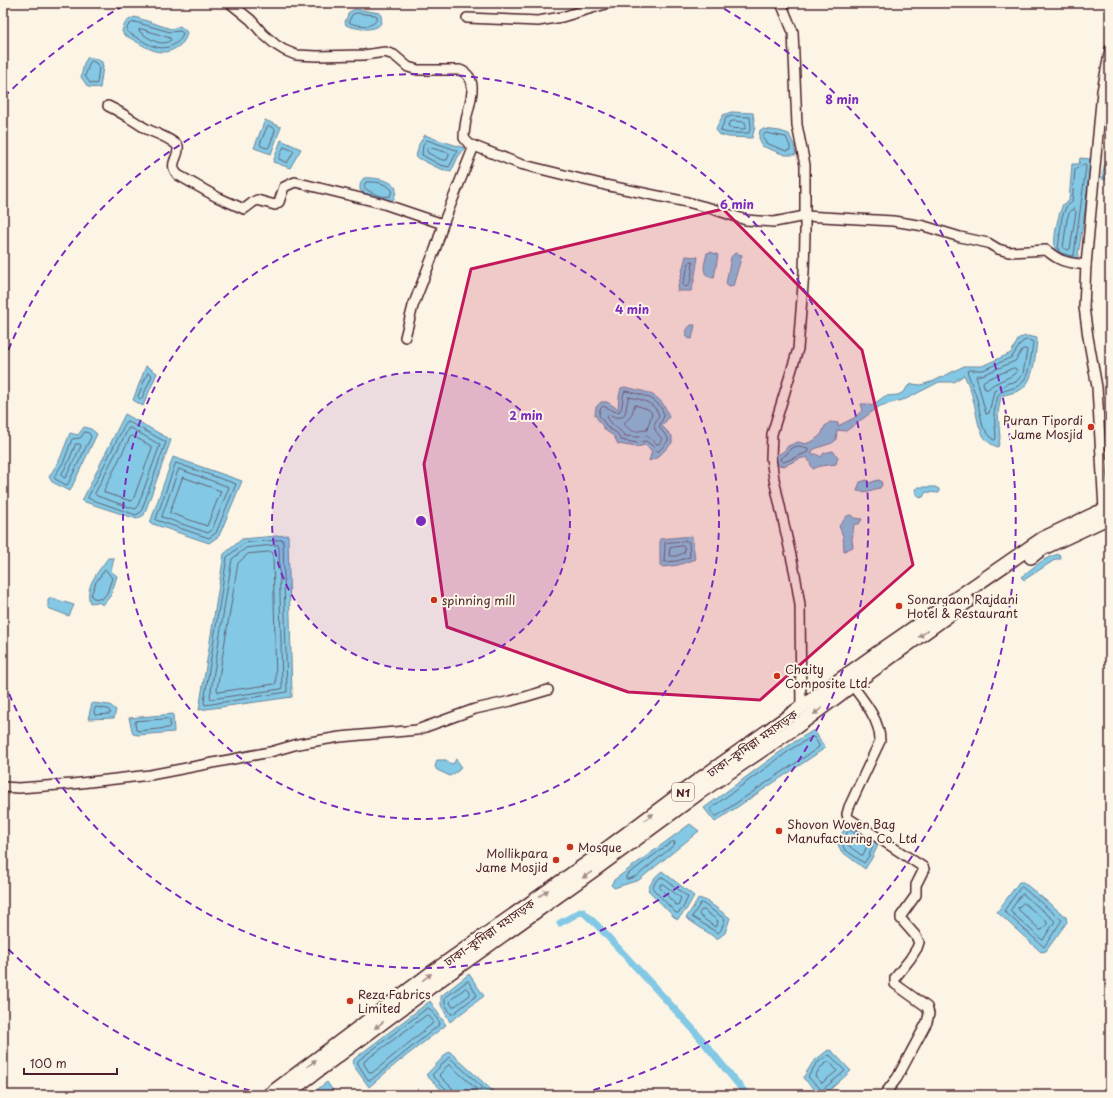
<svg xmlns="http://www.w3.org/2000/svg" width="1113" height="1098" viewBox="0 0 1113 1098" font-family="'Playpen Sans','Noto Sans Bengali',sans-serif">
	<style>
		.water { fill: #83c8e4; stroke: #6c849a }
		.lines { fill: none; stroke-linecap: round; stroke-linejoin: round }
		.shore { stroke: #616375; stroke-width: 1 }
		.canal { stroke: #83c8e4; stroke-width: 7 }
		.minor-casing { stroke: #4a1f2b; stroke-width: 12 }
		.highway-casing { stroke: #4a1f2b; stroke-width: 16 }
		.minor { stroke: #fcf5e5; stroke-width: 9 }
		.highway { stroke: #fcf5e5; stroke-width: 13 }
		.oneway { fill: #a38a88 }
		.marked { fill: #c2185b; fill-opacity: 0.2; stroke: #c2185b; stroke-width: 3; stroke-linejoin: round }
		.ring { fill: none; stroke: #7b2cbf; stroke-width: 2; stroke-dasharray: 7 5 }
		.poi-dot { fill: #c8321e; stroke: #fcf5e5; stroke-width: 1.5 }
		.labels { text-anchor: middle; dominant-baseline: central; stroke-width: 4; stroke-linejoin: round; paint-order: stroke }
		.shield { fill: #fcf5e5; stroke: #7f5f63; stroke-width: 1 }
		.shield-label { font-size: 11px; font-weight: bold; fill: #4a1f2b }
		.poi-label { font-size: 12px; fill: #4a1f2b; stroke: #fcf5e5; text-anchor: start }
		.street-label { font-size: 12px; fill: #4a1f2b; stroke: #fcf5e5 }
		.centre { fill: #7b2cbf; stroke: #fcf5e5; stroke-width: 2 }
		.ring-label { font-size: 12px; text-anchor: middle; font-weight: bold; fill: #7b2cbf; stroke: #fcf5e5; stroke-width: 4; stroke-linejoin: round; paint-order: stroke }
	</style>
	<rect width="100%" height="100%" fill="#fcf5e5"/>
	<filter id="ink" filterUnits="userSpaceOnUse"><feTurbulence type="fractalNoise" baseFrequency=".025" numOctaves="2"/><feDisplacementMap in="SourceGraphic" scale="8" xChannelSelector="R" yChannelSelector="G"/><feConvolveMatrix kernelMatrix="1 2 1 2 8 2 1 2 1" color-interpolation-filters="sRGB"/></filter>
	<g filter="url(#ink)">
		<g class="water">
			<path d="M 355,9 L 380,13 C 389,34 357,30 346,25 L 345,22 L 349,12 Z"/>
			<path d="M 135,17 L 171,29 L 180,26 L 187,32 C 186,40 182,45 174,49 C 157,59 140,42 124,35 L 122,31 C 124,23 127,20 135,17 Z"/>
			<polygon points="88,57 97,59 102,62 103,67 100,88 88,87 81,77 84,63"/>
			<polygon points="731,112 753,113 755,127 752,138 728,137 718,134 716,129 723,115"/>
			<polygon points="265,120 281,127 271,154 254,148"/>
			<polygon points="763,129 780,131 789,134 794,145 796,155 785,155 762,146 759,138 760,130"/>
			<polygon points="425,135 438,140 465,148 458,157 451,172 438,168 416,157 419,144"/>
			<polygon points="281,140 301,149 290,168 273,162"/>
			<path d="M 1080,158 L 1091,159 L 1086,205 L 1077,261 L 1056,256 C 1052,240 1057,219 1063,204 L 1069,201 L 1072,164 L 1079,164 Z"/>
			<polygon points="1108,158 1110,158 1110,180 1102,179 1104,167"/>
			<path d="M 364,178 C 372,177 397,180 396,191 C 396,193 394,198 393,200 C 381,202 369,197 360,190 C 360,185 360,181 364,178 Z"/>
			<path d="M 711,252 L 718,255 L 714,278 C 699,276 705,263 707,253 Z"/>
			<polygon points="735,253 742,255 733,286 729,287 726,284 731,257"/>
			<polygon points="686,256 698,257 694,281 691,291 677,291"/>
			<path d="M 691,325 L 695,325 L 692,339 L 687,338 C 685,333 687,328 691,325 Z"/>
			<path d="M 1027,336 L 1037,338 C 1036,352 1034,384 1020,390 C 1014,393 1007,394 1001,396 L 998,413 L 1000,438 L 998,447 C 977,441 978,416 973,399 C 971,391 968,383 964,375 L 954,382 L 939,382 L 906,399 L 880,406 L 846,431 L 837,430 L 836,440 L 832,443 L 814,449 L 811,454 L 816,454 L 821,457 L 824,453 L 833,451 L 838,457 L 836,464 L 820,466 L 813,469 L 807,457 L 799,459 L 784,466 L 774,464 L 775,457 L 784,451 L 788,446 L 798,442 L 805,444 L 813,441 L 821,435 L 825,426 L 830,422 L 838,423 L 838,426 L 854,418 L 863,410 L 861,404 L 868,404 L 871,406 L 885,396 L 898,395 L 905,391 L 907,387 L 912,384 L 921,385 L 934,381 L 964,366 L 982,366 L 1011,353 L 1019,338 Z"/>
			<polygon points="146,366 157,373 143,406 133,400"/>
			<path d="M 625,387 C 646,392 662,393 669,417 L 662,426 L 672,436 L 672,443 L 658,457 L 649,461 L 652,451 L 645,445 L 637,447 L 618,444 L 614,436 L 606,431 L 595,415 L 596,407 L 601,402 L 607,402 L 618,409 L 619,397 L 621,388 Z"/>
			<polygon points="125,414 171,440 144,515 137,519 82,501"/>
			<polygon points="84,427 91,429 97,434 70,491 52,482 49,477 60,459 70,433 78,435"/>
			<polygon points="173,457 242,481 219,536 209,543 150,523"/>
			<path d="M 867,480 L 869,483 L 878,480 L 881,481 L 882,485 L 880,488 C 869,490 868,493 857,491 L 860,482 Z"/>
			<polygon points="919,487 935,487 939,489 939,493 926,492 923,497 920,498 916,493 915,489"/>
			<polygon points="851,515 854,518 862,519 859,524 854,524 852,540 853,547 844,551 843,536 839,526 847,516"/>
			<polygon points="288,535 292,697 199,710 224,554 242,539"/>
			<polygon points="692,536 695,559 678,565 663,567 660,565 660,539"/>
			<path d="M 1059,554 L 1061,559 L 1056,559 L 1024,580 L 1021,577 C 1033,568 1044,557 1059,554 Z"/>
			<path d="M 108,558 L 114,558 L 111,571 L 117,576 L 111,595 L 103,605 L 98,602 L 90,603 C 84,586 99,571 108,558 Z"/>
			<polygon points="51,598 74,605 69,616 48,608 48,600"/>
			<polygon points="92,703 110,705 116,710 114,718 88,719"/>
			<polygon points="173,714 174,732 138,735 133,734 129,718"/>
			<polygon points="814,730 825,748 815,755 715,822 704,808 791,744"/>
			<polygon points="456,759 461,766 458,771 450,776 437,770 435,767 437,760 446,760 451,764 454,763"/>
			<polygon points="690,824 699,831 639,880 614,888 611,885 614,880"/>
			<polygon points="847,824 879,843 872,858 865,869 841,851 837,842"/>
			<path d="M 662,871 L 694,896 L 686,910 L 677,920 L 648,890 C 651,882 655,876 662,871 Z"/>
			<polygon points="1019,882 1023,882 1066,917 1067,922 1046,951 1041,952 997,912"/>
			<polygon points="699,898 707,901 730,918 725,933 717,939 686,918"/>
			<polygon points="469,974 484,996 450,1022 441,1005 441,996"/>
			<polygon points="430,1001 446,1025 397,1063 369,1087 353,1065 354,1059"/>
			<polygon points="828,1050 832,1051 851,1071 824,1095 821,1095 803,1078 813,1062"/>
			<polygon points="449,1051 497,1095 447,1095 426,1075"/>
			<polygon points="327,1082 336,1095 310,1095"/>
		</g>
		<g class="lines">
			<g class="shore">
				<path d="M 356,13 L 375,15 L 377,16 C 377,29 358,26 350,23 L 349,21 L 352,15 Z"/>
				<path d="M 135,22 L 170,32 L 180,31 L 183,33 C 182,39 178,42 173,45 C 157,54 141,39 127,32 C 126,26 130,23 135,22 Z"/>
				<path d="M 142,29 L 170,38 L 171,40 C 161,48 149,38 140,32 L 139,30 Z"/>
				<polygon points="92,61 96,63 99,67 97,83 96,84 90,83 85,76 90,62"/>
				<polygon points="732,116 750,117 751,126 749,133 728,133 721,131 721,129 726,118"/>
				<polygon points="733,121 745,122 746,128 744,129 729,128 728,126 729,123"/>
				<polygon points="269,126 275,129 275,131 269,147 267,148 261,146 260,144 267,127"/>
				<polygon points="766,133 786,137 790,146 790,150 786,151 766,143 763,138 764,134"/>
				<polygon points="427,140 456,150 457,152 449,167 440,165 422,155 423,145"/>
				<polygon points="284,147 294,151 287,163 279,159"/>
				<polygon points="428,147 449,153 449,155 447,160 442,160 428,153 427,151"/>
				<polygon points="1085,164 1086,167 1074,255 1072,256 1060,253 1058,249 1062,217 1066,207 1072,202 1075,170"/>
				<path d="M 366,182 C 374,181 387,183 392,190 L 390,196 C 383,198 369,193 364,187 Z"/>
				<polygon points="1074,209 1076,212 1070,249 1068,250 1063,248 1067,219 1070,211"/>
				<polygon points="690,261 692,261 693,262 691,280 688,286 684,287 683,285"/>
				<path d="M 1027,340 L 1032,341 L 1033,343 C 1031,354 1030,380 1018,386 C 1011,390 1004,389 998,395 L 994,413 L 996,437 L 995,440 L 993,440 L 983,427 L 977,399 L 967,371 L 969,370 L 983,370 L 1012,357 L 1022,342 Z"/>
				<polygon points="1023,349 1026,349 1027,350 1023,374 1016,382 1008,383 994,391 989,413 986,414 976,376 985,374 1015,361"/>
				<path d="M 1014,368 L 1016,369 L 1017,371 C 1010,380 996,380 988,389 L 985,389 L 983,383 L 984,381 Z"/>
				<polygon points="148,373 151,374 152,376 142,398 140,399 138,397"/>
				<path d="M 625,391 C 641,394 661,398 664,416 L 659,427 L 668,438 L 668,441 L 659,451 L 656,451 L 654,447 L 646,441 L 637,443 L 621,440 L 617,433 L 608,428 L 599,415 L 600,409 L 603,406 L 616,412 L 620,411 C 624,405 621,397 625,391 Z"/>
				<path d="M 629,397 C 641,399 655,403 659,415 C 652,428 653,428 662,439 L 659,444 L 657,444 L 647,436 L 637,437 L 625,436 C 619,428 610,425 607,416 L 610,415 C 630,424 624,406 629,397 Z"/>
				<path d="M 635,405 L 648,409 L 652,413 L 647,430 C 634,431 633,434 624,424 C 625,421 628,420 630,417 C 633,413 633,408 635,405 Z"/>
				<polygon points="127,421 166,442 141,512 136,515 90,499 88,498"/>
				<polygon points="129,428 131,428 160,445 137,508 135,509 97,496 95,494"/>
				<polygon points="85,432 89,433 91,437 68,484 66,485 55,479 54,477 64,461 72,439 80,438"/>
				<polygon points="131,436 133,436 151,446 152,448 133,500 131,501 105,493 104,491"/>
				<polygon points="76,444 80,444 81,446 66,477 64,478 61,475 68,463"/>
				<polygon points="798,446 808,448 808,452 784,462 781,461 780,458 787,454 790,449"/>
				<polygon points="176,463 236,484 216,533 209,538 156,520"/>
				<polygon points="179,469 229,487 212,530 208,533 162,517"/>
				<polygon points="183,477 221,491 207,526 170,513"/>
				<polygon points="283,540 287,692 205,705 204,702 227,557 244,543"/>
				<polygon points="687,541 689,542 690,557 677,561 664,562 665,543"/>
				<polygon points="278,545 279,547 282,688 281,689 211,699 210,697 232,559 246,548"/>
				<polygon points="683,546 685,548 684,553 676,556 669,556 670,548"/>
				<polygon points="272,552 273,553 276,683 275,684 218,692 217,689 238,563 248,554"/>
				<polygon points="106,570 112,578 107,593 102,599 93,598 91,595 96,582 104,571"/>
				<polygon points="96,707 108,709 111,713 109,714 95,715 94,712"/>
				<polygon points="168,719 170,720 170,726 168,728 139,731 136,730 135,723 136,721"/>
				<polygon points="812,737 814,737 819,745 818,748 717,816 715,816 711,811 711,808 793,748"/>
				<polygon points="850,830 873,845 869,856 864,863 844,849 842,842 848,831"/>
				<polygon points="852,837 867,846 863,855 861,855 849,846 847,842 850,838"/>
				<polygon points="672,842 675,842 674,845 637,876 628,879 626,879 626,876"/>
				<path d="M 662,877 L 688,897 L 683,908 L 678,913 L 676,913 L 653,889 C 653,884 658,878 662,877 Z"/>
				<polygon points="661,884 663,884 681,898 678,905 676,905 660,888"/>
				<polygon points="1022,887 1062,920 1044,947 1004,911 1020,888"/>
				<polygon points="1023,894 1055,921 1043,940 1041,939 1010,911 1021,895"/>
				<polygon points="702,903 725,919 721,930 718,933 692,917 700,904"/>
				<polygon points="1024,903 1047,922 1047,924 1042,930 1040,930 1019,910 1018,908 1022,904"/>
				<polygon points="702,910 704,910 718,921 717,926 715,927 700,916 699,914"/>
				<polygon points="468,981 477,995 453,1014 451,1014 445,1004 445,998"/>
				<polygon points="466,988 470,992 470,995 455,1006 452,1006 450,1003 451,1000"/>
				<polygon points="428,1008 430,1009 440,1023 439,1025 371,1080 368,1080 358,1064 358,1061"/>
				<polygon points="427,1015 429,1016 433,1021 432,1024 372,1073 369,1072 364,1064 364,1062"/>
				<polygon points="828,1055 831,1056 845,1071 822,1090 808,1077 816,1064"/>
				<polygon points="828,1062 830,1062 837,1071 822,1083 815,1076 820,1068"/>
				<polyline points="449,1095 448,1091 432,1075 449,1057 491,1095"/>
				<polyline points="454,1095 452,1088 439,1075 449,1064 483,1095"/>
			</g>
			<polyline class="canal" points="560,923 582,911 597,925 692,1028 747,1095"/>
			<g class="minor-casing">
				<g id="minor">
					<path d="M 230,3 L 251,20 L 263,34 L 276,45 L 284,50 L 296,55 L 317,56 L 364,55 L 385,52 L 394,55 L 408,67 L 418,70 L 460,70 C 481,78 469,104 466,120 C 465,126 464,132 464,138 L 469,144 L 474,146 L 520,164 L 605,185 L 687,202 L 710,208 L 746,220 L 774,222 L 805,216 L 893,221 L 924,226 L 960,237 L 988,243 L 998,249 L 1009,252 L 1046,250 C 1062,263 1066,262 1086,265"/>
					<polyline points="781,3 793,32 797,125 805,165 805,234 804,272 798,349 772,434 771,458 774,479 795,574 800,605 801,709"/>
					<polyline points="467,18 538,21 562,17 609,3"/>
					<path d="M 108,106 C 121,112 132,120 145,128 C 156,134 169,137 178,146 C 180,158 167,163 178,175 L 217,197 L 244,209 C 249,206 252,202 257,200 L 275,205 L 279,202 L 284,187 L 295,182 L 381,203 L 443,224 L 474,146"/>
					<polyline points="405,337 413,306 436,247 443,224"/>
					<polyline points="1104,510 1097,387 1088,337 1084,307 1086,265 1102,91 1110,49"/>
					<path d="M 852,685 C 864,701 880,720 880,741 L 849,807 L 847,814 L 848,818 L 923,867 L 924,869 L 916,885 L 916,895 L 901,916 L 901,919 L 915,935 L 919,942 L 917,948 L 910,959 L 895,978 L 895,984 L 927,1007 L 929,1014 L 927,1022 L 897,1078 L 884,1095"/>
					<polyline points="3,787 19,788 72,784 150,775 270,752 298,744 340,737 417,730 475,709 511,701 548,690"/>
				</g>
			</g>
			<g class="highway-casing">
				<g id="highway">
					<polyline points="1031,557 1041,549 1103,520 1110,518"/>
					<polyline points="269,1095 434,971 593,859 696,782 876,654 1042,539 1097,513 1110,509"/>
					<polyline points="285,1095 441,979 594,870 700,792 796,727 863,677 968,601"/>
				</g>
			</g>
			<use href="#minor" class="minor"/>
			<use href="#highway" class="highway"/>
		</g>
		<defs><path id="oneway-solid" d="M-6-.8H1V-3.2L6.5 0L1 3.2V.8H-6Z"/></defs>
		<g class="oneway">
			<use href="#oneway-solid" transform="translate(923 634) rotate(144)"/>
			<use href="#oneway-solid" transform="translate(818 711) rotate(143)"/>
			<use href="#oneway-solid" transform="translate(649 817) rotate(-37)"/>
			<use href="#oneway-solid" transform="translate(587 875) rotate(145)"/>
			<use href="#oneway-solid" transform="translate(544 893) rotate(-35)"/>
			<use href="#oneway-solid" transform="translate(427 977) rotate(-37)"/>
			<use href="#oneway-solid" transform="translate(379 1025) rotate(143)"/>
			<use href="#oneway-solid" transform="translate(312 1063) rotate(-37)"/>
		</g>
	</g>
	<path class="marked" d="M 723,209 L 862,350 L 913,565 L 760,700 L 628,692 L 447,627 L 424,464 L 471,269 Z"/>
	<circle cx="421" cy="521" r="149" fill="#7b2cbf" fill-opacity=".12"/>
	<g class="ring">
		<circle cx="421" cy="521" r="149"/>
		<circle cx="421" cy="521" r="298"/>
		<path d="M4 361A447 447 0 1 1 4 681"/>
		<path d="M262 1094A595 595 0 0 1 4 945M4 97A595 595 0 0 1 128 3M714 3A595 595 0 0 1 580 1094"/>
	</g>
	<g class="poi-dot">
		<circle cx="1091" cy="427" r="4"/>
		<circle cx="434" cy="600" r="4"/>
		<circle cx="899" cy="606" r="4"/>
		<circle cx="777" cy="676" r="4"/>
		<circle cx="779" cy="831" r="4"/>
		<circle cx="570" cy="847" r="4"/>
		<circle cx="556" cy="860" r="4"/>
		<circle cx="350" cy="1001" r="4"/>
	</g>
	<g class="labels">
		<rect class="shield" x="672" y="783" width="22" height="18" rx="3"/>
		<g class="shield-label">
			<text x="683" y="792">N1</text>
		</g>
		<g class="poi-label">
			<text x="1083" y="420" text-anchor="end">Puran Tipordi<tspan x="1083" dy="14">Jame Mosjid</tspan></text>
			<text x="907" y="599">Sonargaon Rajdani<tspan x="907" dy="14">Hotel &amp; Restaurant</tspan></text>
			<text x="442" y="600">spinning mill</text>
			<text x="785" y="669">Chaity<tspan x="785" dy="14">Composite Ltd.</tspan></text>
			<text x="787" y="824">Shovon Woven Bag<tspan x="787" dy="14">Manufacturing Co. Ltd</tspan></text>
			<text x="578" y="847">Mosque</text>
			<text x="548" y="853" text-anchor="end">Mollikpara<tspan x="548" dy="14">Jame Mosjid</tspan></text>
			<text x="358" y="994">Reza Fabrics<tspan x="358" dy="14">Limited</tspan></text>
		</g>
		<g class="street-label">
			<text transform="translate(752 743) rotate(-35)">ঢাকা–কুমিল্লা মহাসড়ক</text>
			<text transform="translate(489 932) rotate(-35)">ঢাকা–কুমিল্লা মহাসড়ক</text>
		</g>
	</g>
	<circle cx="421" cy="521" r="6" class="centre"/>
	<g class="ring-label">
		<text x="842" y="104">8 min</text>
		<text x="737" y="209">6 min</text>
		<text x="632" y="314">4 min</text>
		<text x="526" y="420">2 min</text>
	</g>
	<rect width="1113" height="1098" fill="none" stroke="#fcf5e5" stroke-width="16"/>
	<rect x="8" y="8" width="1097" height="1082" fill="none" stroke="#4a1f2b" stroke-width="1.5" filter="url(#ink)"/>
	<path d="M24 1068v6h93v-6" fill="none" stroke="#4a1f2b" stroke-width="2"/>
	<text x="30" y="1068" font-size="12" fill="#4a1f2b" stroke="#fcf5e5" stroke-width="3" paint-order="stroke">100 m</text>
</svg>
